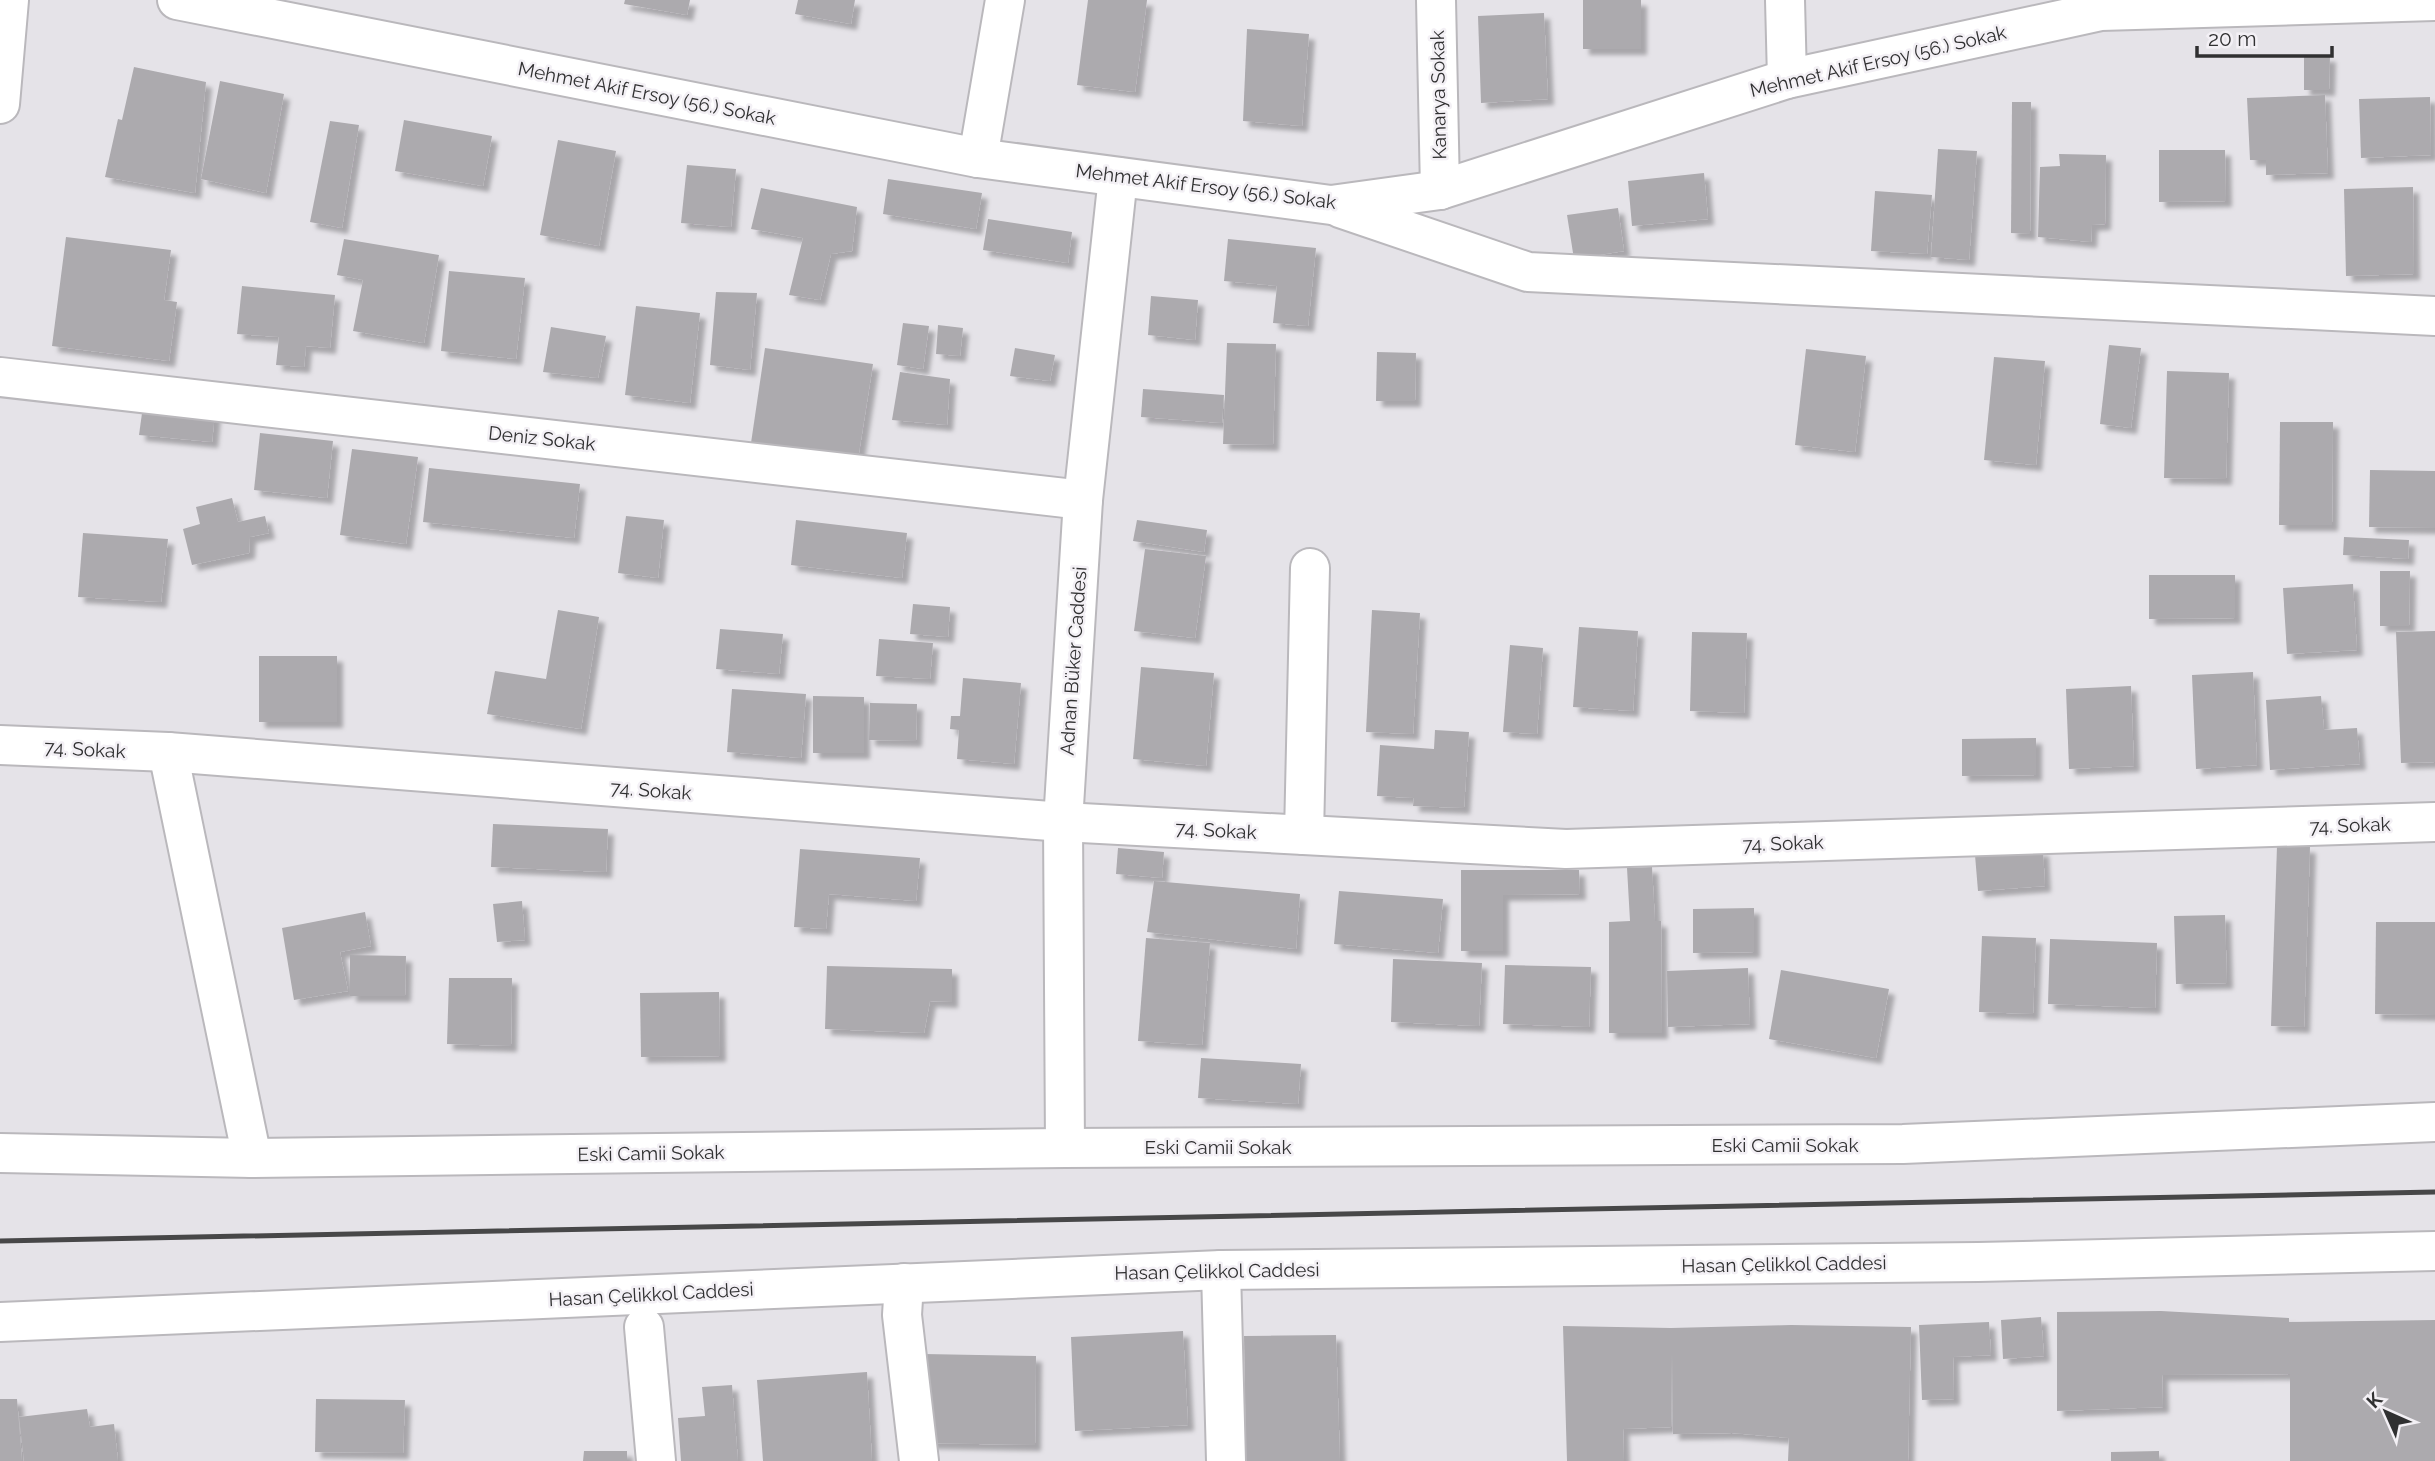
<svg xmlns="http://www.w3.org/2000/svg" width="2435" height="1461" viewBox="0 0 2435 1461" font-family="Raleway,sans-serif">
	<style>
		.building { fill: #acaaae; filter: url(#shadow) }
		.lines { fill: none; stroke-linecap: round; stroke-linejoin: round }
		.street-casing { stroke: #bab8bc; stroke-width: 42 }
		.secondary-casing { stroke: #bab8bc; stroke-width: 42 }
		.street { stroke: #fff; stroke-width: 38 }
		.secondary { stroke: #fff; stroke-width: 38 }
		.rail { stroke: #474748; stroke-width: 5 }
		.labels { text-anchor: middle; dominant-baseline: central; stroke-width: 5; stroke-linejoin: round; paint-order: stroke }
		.street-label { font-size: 19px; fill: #303031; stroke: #f3f0f5 }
	</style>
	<defs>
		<filter id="shadow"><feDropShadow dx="6" dy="6" stdDeviation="2" flood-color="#0004"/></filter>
	</defs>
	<rect width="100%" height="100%" fill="#e5e3e8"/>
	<g class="building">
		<polygon points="625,0 690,0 687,15 624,4"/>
		<polygon points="798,0 855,0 851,24 795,14"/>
		<polygon points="1088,0 1147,0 1135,92 1077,85"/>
		<rect x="1583" y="0" width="58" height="49"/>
		<polygon points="1544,13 1548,99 1481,103 1478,16"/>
		<polygon points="1247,29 1309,34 1302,126 1243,121"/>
		<polygon points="2304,56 2330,56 2329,90 2304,90"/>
		<polygon points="134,67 206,82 195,193 105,177 118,119 122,120"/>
		<polygon points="220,81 284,94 266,193 201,179"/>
		<polygon points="2325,95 2328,173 2266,175 2266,160 2250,160 2247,98"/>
		<polygon points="2430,97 2431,155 2361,158 2359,99"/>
		<polygon points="2012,102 2031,102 2030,234 2011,233"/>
		<polygon points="404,120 492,136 483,186 395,171"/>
		<polygon points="330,121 359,125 342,228 310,222"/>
		<polygon points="558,140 616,151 599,246 540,235"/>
		<polygon points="1938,149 1977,151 1969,260 1931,257"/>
		<polygon points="2159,150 2225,150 2226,201 2159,202"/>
		<polygon points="2059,154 2106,155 2105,224 2092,225 2091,242 2038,237 2040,167 2060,166"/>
		<polygon points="687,165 736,169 731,227 681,223"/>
		<polygon points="1704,173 1708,219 1632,226 1628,181"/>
		<polygon points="888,179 982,193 976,229 883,214"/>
		<polygon points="2413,187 2414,274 2346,276 2344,189"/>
		<polygon points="761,188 857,207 852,251 831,254 820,300 789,295 803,238 751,229"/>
		<polygon points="1875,191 1932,195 1927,254 1871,251"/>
		<polygon points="1618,208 1624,251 1574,259 1567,215"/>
		<polygon points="988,219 1072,232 1068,263 983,250"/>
		<polygon points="66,237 171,250 164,300 177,302 169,361 52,346"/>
		<polygon points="344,239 439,255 424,343 353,331 363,280 337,275"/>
		<polygon points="1228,239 1316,248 1308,326 1273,323 1277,286 1224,281"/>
		<polygon points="449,271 525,278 516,359 441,351"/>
		<polygon points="242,286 335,295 330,348 306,346 304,367 276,365 279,337 237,334"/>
		<polygon points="716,292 757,293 750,370 710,365"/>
		<polygon points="1151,296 1198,300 1195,340 1148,335"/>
		<polygon points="636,306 700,313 690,403 625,395"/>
		<polygon points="903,323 929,326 923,369 897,365"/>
		<polygon points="938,325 963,328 960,356 936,354"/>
		<polygon points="551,327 606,336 598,378 543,372"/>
		<polygon points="1227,343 1276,344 1273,445 1223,444"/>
		<polygon points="2109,345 2141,348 2131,428 2100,424"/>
		<polygon points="765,348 873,364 858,459 751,443"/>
		<polygon points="1015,348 1055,355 1050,381 1010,376"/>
		<polygon points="1806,349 1866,356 1855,452 1795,445"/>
		<polygon points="1377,352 1416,353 1415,401 1376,401"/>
		<polygon points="1994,357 2045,361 2036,465 1984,460"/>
		<polygon points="2167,371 2229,373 2226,479 2164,478"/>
		<polygon points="900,372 950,379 947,425 892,420"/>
		<polygon points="1143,389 1224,395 1222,423 1141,417"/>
		<polygon points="143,406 215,413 212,442 139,435"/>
		<polygon points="2280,422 2333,422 2332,525 2279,525"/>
		<polygon points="260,433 333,441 327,498 254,490"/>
		<polygon points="352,449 418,457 406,544 340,535"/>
		<polygon points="429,468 580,484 574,538 423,522"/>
		<polygon points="2370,470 2435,471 2435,528 2369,527"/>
		<polygon points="232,498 238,522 265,516 269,533 250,537 249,553 192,565 183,529 200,524 196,507"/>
		<polygon points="626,516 664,520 658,578 618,573"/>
		<polygon points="796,520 907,533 902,578 791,565"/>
		<polygon points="1137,520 1207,530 1204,552 1133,541"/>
		<polygon points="83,533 168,539 161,602 78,597"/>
		<polygon points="2344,537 2409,540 2408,559 2343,555"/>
		<polygon points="1145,549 1206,556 1195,638 1134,631"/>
		<polygon points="2380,571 2410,571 2409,626 2380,626"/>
		<polygon points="2149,575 2235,575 2235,618 2149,619"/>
		<polygon points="2353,584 2357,650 2287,654 2283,588"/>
		<polygon points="913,604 950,607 948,637 910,634"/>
		<polygon points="558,610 599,617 581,729 487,714 495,671 546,679"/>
		<polygon points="1372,610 1420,613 1413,734 1366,732"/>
		<polygon points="1579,627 1638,631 1633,711 1573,707"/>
		<polygon points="720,629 783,634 779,674 716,669"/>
		<polygon points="2435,631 2435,762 2401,763 2396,632"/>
		<polygon points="1692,632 1747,633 1744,713 1690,711"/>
		<polygon points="879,639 933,643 930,679 876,676"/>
		<polygon points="1510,645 1543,648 1537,734 1503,732"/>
		<rect x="259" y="656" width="78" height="66"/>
		<polygon points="1141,667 1214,673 1206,766 1133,759"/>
		<polygon points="2253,672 2257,765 2196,769 2192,675"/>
		<polygon points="963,678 1021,683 1014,764 957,759 959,730 950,729 951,716 960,716"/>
		<polygon points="2131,686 2134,766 2069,769 2066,689"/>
		<polygon points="732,689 806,694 801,758 727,752"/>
		<polygon points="813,696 864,697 864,753 813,753"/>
		<polygon points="2321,696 2324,730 2357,728 2360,764 2270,770 2266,700"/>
		<polygon points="870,703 917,704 916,741 869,740"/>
		<polygon points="1435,730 1469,732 1464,808 1413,806 1414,798 1377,796 1380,745 1434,749"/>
		<polygon points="2036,738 2036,775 1962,776 1962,739"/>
		<polygon points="493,824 608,829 606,872 491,867"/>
		<polygon points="2277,846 2310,847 2304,1027 2271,1026"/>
		<polygon points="1118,848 1164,852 1162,878 1116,874"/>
		<polygon points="800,849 920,858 916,901 829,894 826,929 794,927"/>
		<polygon points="2043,850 2045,886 1978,891 1975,855"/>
		<polygon points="1652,867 1655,921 1661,921 1662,1033 1609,1033 1609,922 1630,921 1627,868"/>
		<polygon points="1461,870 1579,870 1580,894 1503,895 1503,951 1461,951"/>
		<polygon points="1154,881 1300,894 1296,949 1147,932"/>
		<polygon points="1339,891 1443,899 1438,953 1334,944"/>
		<polygon points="522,901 525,940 497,942 493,904"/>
		<polygon points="1754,908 1754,952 1693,953 1693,909"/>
		<polygon points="365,912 371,946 340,952 348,991 294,1000 282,928"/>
		<polygon points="2225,915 2227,983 2176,984 2174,916"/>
		<polygon points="2376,922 2435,922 2435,1015 2375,1014"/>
		<polygon points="1982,936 2036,938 2033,1014 1979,1012"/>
		<polygon points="1146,938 1210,943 1202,1045 1138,1041"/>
		<polygon points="2050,939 2157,943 2155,1008 2048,1004"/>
		<polygon points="350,955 406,956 405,996 350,996"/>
		<polygon points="1393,959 1482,963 1479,1026 1391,1022"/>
		<polygon points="1505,965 1591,967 1589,1027 1503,1024"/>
		<polygon points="827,966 952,969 952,1002 930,1001 924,1033 825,1029"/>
		<polygon points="1748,968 1750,1024 1668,1027 1667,971"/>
		<polygon points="1781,970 1889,989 1876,1058 1769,1039"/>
		<polygon points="449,978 512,978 511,1046 447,1044"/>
		<polygon points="719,992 720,1056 641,1057 640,993"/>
		<polygon points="1201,1058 1301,1064 1298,1104 1198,1098"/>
		<polygon points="2161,1311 2289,1318 2289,1322 2435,1320 2435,1461 2290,1461 2290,1374 2162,1375 2163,1407 2057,1411 2057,1312"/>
		<polygon points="2041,1317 2044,1356 2003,1359 2001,1320"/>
		<polygon points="1989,1322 1991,1355 1953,1357 1954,1399 1922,1400 1919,1325"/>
		<polygon points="1791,1325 1911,1327 1908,1461 1788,1461 1789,1438 1732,1433 1673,1434 1672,1353 1671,1427 1623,1429 1624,1461 1567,1461 1563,1326 1671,1328"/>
		<polygon points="1183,1331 1188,1425 1075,1431 1071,1337"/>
		<polygon points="1336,1335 1340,1461 1246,1461 1244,1336"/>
		<polygon points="924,1354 1036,1356 1035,1445 922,1443"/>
		<polygon points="867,1372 872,1461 763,1461 757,1380"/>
		<polygon points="732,1385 738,1461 681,1461 678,1418 705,1416 702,1387"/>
		<polygon points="0,1399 17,1399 22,1461 0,1461"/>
		<polygon points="316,1399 405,1400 403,1453 315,1452"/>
		<polygon points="87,1409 90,1427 114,1424 118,1461 24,1461 19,1417"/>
		<polygon points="584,1451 627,1451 627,1461 583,1461"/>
		<polygon points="2159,1451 2159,1461 2111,1461 2111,1452"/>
	</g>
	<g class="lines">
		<g class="street-casing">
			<g id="street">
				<polyline points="177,0 978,158 1331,205 1440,190 1787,79 2101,11 2435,1"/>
				<polyline points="1436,0 1440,190"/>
				<polyline points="1785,0 1787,79"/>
				<polyline points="1340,208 1528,272 2435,316"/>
				<polyline points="0,377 1083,500"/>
				<polyline points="0,745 168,752 1063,822 1566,849 2435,822"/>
				<polyline points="168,752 252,1158"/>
				<polyline points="1304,835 1310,568"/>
				<polyline points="0,1153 252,1158 1065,1148 1903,1144 2435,1122"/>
				<polyline points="1221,1270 1226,1461"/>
				<polyline points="904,1283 902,1315 919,1461"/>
				<polyline points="644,1327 656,1461"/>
			</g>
		</g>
		<g class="secondary-casing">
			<g id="secondary">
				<polyline points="0,104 9,0"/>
				<polyline points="978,158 1005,0"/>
				<polyline points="1065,1148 1063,822 1083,500 1118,177"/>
				<polyline points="0,1322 1221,1270 1978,1262 2435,1251"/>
			</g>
		</g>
		<use href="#street" class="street"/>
		<use href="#secondary" class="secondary"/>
		<polyline class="rail" points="0,1241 2435,1192"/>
	</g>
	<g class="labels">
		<g class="street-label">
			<text transform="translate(1878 61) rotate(-13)">Mehmet Akif Ersoy (56.) Sokak</text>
			<text transform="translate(647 93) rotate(11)">Mehmet Akif Ersoy (56.) Sokak</text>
			<text transform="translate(1438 95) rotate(-91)">Kanarya Sokak</text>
			<text transform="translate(1206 186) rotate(7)">Mehmet Akif Ersoy (56.) Sokak</text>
			<text transform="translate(542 438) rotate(6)">Deniz Sokak</text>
			<text transform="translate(1073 661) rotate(-86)">Adnan Büker Caddesi</text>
			<text transform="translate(85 749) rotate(3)">74. Sokak</text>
			<text transform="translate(651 790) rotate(4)">74. Sokak</text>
			<text transform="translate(2350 825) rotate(-2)">74. Sokak</text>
			<text transform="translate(1216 830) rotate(3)">74. Sokak</text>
			<text transform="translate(1783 843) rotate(-2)">74. Sokak</text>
			<text x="1785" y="1145">Eski Camii Sokak</text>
			<text x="1218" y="1147">Eski Camii Sokak</text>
			<text transform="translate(651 1153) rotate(-1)">Eski Camii Sokak</text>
			<text transform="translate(1784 1264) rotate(-1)">Hasan Çelikkol Caddesi</text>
			<text transform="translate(1217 1271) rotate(-1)">Hasan Çelikkol Caddesi</text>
			<text transform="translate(651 1294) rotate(-3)">Hasan Çelikkol Caddesi</text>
		</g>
	</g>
	<g transform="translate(2386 1412) rotate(315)" stroke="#f3f0f5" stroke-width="5" paint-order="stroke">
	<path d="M0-5L12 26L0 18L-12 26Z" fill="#303031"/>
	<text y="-10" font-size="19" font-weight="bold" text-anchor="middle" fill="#303031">K</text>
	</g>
	<path d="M2197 46v10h135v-10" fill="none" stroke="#303031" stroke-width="3.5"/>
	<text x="2208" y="46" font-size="21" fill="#303031" stroke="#f3f0f5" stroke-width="5" paint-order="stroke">20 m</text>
</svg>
